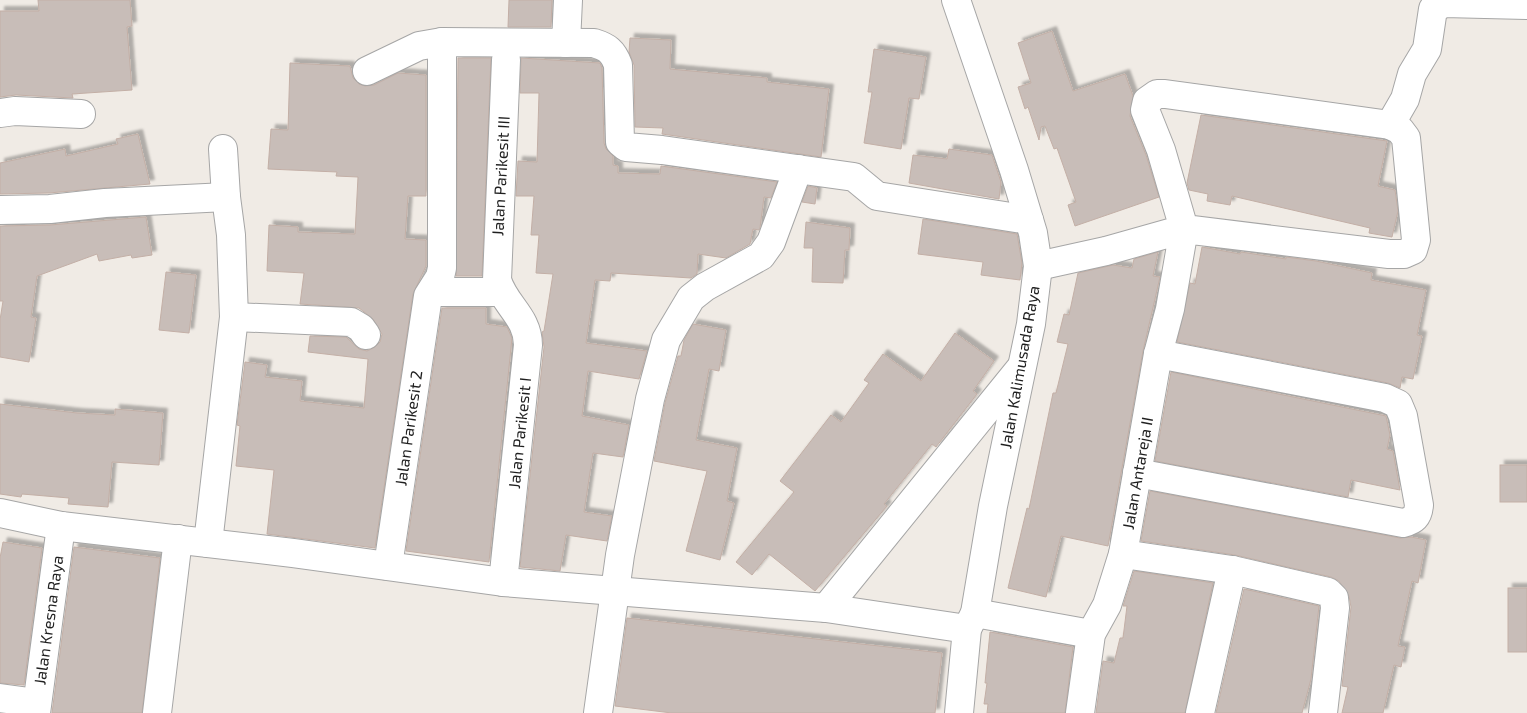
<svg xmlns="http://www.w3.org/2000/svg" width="1527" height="713" viewBox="0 0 1527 713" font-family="'Exo 2',sans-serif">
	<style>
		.building { fill: #c8bdb8; stroke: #c3afa6; filter: url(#shadow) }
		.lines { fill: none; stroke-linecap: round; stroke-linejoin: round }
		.minor-casing { stroke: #a6a6a6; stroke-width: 30 }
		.minor { stroke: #fff; stroke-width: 28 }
		.labels { text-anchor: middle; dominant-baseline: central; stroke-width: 5; stroke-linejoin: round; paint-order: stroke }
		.street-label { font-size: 16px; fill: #1f1f1f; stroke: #fff }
	</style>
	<defs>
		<filter id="shadow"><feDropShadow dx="4.5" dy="-4.5" stdDeviation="1" flood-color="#0004"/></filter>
	</defs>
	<rect width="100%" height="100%" fill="#f0ebe5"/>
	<g class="building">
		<polygon points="38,0 130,0 132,26 127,27 132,90 72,94 73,98 16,95 0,97 0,11 39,11"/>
		<polygon points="509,0 552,0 551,27 508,27"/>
		<polygon points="1052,31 1073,91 1125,74 1133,96 1130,116 1146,155 1159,197 1075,226 1068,205 1076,202 1057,148 1054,149 1045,126 1041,127 1039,140 1028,107 1025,109 1018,87 1031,83 1018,43"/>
		<polygon points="630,38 671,40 670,69 767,78 767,82 829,89 821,157 662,134 663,128 635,127 634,65 629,52"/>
		<polygon points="874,49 926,57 919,99 909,98 901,149 864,143 872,92 868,92"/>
		<polygon points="458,58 491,58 482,276 456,276"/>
		<polygon points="521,58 600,63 602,68 604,143 606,149 613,156 613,165 618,166 618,173 660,174 661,166 777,182 771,198 764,197 760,228 759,230 753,229 750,244 726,258 698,254 697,274 691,278 611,273 610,281 595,280 586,343 647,351 639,379 588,371 582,416 629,425 623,457 593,453 584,512 612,516 607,541 566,535 560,571 520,567 544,347 542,332 544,331 553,274 536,273 539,235 531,235 534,196 516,196 518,161 537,162 539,93 520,93"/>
		<polygon points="290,63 350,66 353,78 359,84 365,86 374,85 398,73 426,75 426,196 408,196 405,239 426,240 426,266 413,294 375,548 267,534 274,470 236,466 240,426 237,425 245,362 267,365 265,377 302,381 300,401 364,408 368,359 308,352 310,336 346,337 359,349 367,351 375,347 380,342 382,334 373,319 359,308 300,304 304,273 267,271 269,225 298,227 298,232 355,234 358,177 336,176 337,172 268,169 271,129 288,130"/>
		<polygon points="1201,115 1387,141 1378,186 1395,190 1398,211 1392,237 1369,233 1370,228 1232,196 1230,205 1207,201 1208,194 1189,190 1187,183"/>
		<polygon points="138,134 150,184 49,193 0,194 0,163 65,149 66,156 118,144 116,139"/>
		<polygon points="949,149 992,155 1001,182 999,199 909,183 913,155 947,159"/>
		<polygon points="808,186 817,188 815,204 802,202"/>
		<polygon points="146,217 152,255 132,258 131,255 99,261 97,254 37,276 31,317 36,318 29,362 0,357 0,320 3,301 0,301 0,226 50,225"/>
		<polygon points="923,219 1017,234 1022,263 1020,280 981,275 983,262 918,254"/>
		<polygon points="806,222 850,228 849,250 845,250 843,283 812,282 813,248 804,248"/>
		<polygon points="1202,247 1240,254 1241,252 1286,259 1286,257 1316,261 1372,273 1371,280 1426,290 1417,335 1422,336 1413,379 1402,377 1400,388 1388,383 1177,342 1190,283 1195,284"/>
		<polygon points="1158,252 1153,276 1160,277 1143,351 1108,546 1061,536 1046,597 1008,588 1027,508 1029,509 1053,393 1056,393 1068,344 1057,342 1064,314 1069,315 1078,273 1113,265 1132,268 1134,259"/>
		<polygon points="166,272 196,275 189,333 159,330"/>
		<polygon points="442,308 486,308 486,324 507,327 512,338 489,562 406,551"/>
		<polygon points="693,324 726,330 719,371 709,369 696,440 737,448 727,501 734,503 720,560 686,551 707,471 654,461 665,403 678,356 681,356 684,340"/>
		<polygon points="955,333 994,361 973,391 977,394 936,447 932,444 884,504 887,506 815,591 769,554 752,575 736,562 794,492 780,481 831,415 841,422 869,383 864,380 883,354 921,381"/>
		<polygon points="1171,372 1386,416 1390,435 1387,449 1393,451 1400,490 1351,480 1348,497 1155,461"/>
		<polygon points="0,404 77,413 115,415 115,409 163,413 159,465 112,462 108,507 68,504 69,498 22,494 21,497 0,494"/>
		<rect x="1500" y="465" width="27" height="37"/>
		<polygon points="1150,491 1400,538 1411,537 1426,540 1418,583 1412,581 1398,646 1405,647 1401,667 1394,665 1383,713 1342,713 1348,687 1342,686 1351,607 1349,596 1339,581 1331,577 1235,555 1141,541"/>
		<polygon points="3,542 42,548 24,685 0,683 0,558"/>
		<polygon points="74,547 160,558 142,713 52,713"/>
		<polygon points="1134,571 1213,583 1185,713 1096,713 1103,661 1114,663 1120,638 1123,638 1127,606 1123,606"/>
		<rect x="1508" y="588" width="19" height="64"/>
		<polygon points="1244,589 1319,606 1311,679 1302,713 1216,713"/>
		<polygon points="627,618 942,653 935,713 672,713 615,706"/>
		<polygon points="990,632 1073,647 1065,713 987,713 988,704 984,704 987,683 985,683"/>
	</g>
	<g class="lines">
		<g class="minor-casing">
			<g id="minor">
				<polyline points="956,0 1014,170 1033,233 1038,266 1031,324 993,506 975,613 967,629 959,713"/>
				<polyline points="566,43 568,0"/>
				<path d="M 367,71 L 419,46 L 442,42 L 594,43 C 607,47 613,51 618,65 L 620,142 L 626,147 L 662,150 L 854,177 L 877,196 L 1029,220"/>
				<polyline points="0,113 15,111 81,114"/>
				<polyline points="1390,125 1405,99 1412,74 1427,49 1433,9 1444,3 1527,5"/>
				<polyline points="0,210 50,209 105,203 226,197"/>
				<polyline points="1038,266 1106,251 1184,229 1389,254 1404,254 1413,250 1416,240 1406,138 1400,130 1390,125 1165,94 1157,94 1147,101 1145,110 1161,150 1184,229 1170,309 1158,354 1123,554 1107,605 1091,634 1080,713"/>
				<polyline points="433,292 501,292"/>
				<polyline points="234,317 351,322 361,328 366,335"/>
				<path d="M 1137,473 L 1403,523 C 1414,520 1418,517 1419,505 L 1403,416 L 1398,404 L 1385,398 L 1158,354"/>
				<polyline points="0,513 61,526 293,553 503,582 826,608 967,629"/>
				<polyline points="208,543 234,317 231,235 226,197 223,149"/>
				<polyline points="1123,554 1232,570 1328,592 1334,598 1335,608 1323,713"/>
				<polyline points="388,566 428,296 440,277 442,268 442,42"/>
				<path d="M 503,582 L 528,345 C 528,317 505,306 497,280 L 506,60"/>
				<polyline points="826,608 1019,370"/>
				<polyline points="975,613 1091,634"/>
				<polyline points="0,698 37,703"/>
				<polyline points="36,713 61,526"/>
				<polyline points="157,713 178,539"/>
				<polyline points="598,713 620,555 650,399 666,340 691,298 705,287 761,256 771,242 798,169"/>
				<polyline points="1200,713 1232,570"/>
			</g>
		</g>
		<use href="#minor" class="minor"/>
	</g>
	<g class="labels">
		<g class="street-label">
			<text transform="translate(500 176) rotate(-87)">Jalan Parikesit III</text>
			<text transform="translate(1019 367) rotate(-80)">Jalan Kalimusada Raya</text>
			<text transform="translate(408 428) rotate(-82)">Jalan Parikesit 2</text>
			<text transform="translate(519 433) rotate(-84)">Jalan Parikesit I</text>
			<text transform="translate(1137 473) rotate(-80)">Jalan Antareja II</text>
			<text transform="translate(48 620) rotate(-82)">Jalan Kresna Raya</text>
		</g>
	</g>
</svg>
